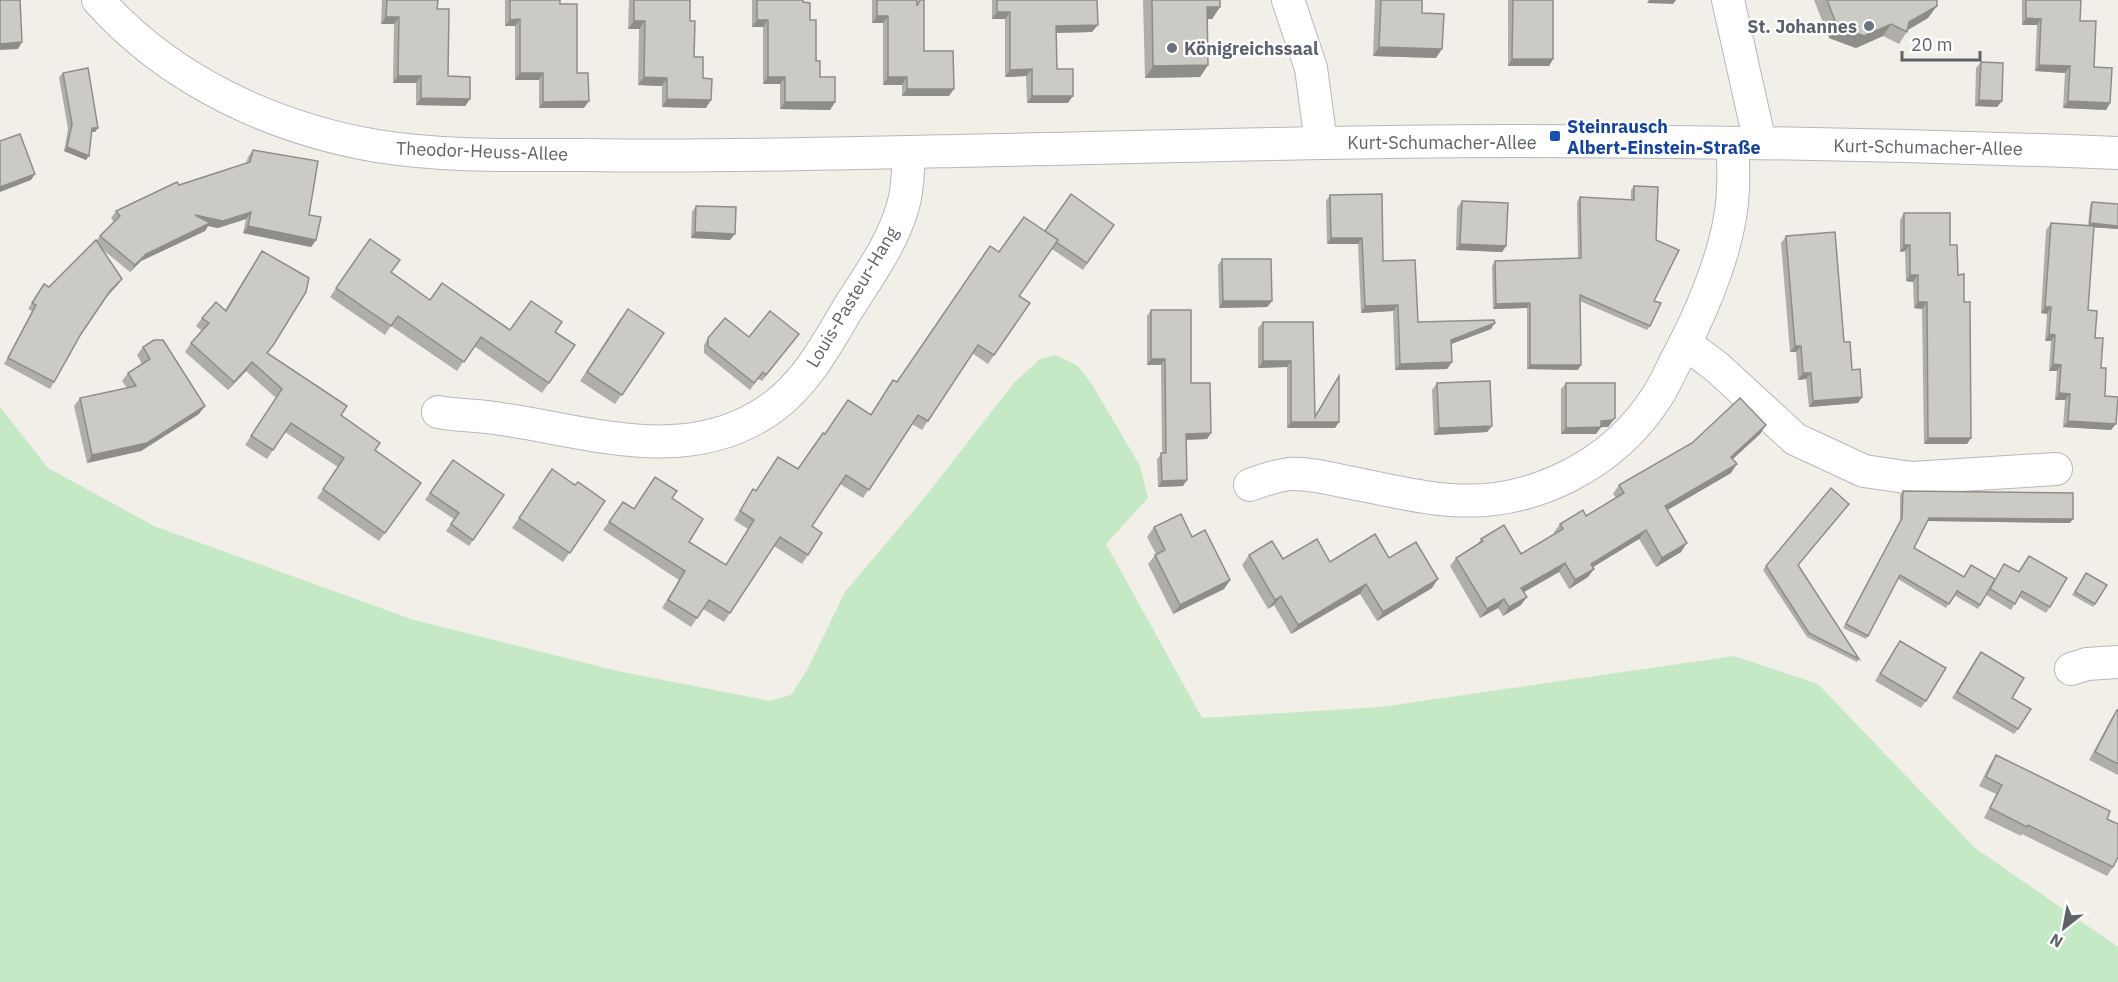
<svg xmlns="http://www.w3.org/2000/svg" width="2118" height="982" viewBox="0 0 2118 982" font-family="'IBM Plex Sans',sans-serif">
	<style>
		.green { fill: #c5e8c5 }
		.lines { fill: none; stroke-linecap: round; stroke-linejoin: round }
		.minor-casing { stroke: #b5b8bc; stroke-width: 34 }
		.minor { stroke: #fff; stroke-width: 32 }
		.wall { fill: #afaea9 }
		.shaded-wall { fill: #8f8d8a }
		.building { fill: #cccac5; stroke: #8f8d8a; stroke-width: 1.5 }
		.worship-dot { fill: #6b7280; stroke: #fff; stroke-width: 2 }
		.transit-dot { fill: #1a4fb4; stroke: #fff; stroke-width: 2 }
		.labels { text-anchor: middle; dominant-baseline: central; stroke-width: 4.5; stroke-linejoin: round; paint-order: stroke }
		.worship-label { font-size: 18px; font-weight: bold; fill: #5b616d; stroke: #fff; text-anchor: end }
		.transit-label { font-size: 18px; font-weight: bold; fill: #164399; stroke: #fff; text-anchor: start }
		.street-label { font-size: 18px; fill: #5f6368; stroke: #fff }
	</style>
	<rect width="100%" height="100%" fill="#f1efe8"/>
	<polygon class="green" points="1056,355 1078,366 1093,386 1140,466 1148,498 1106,544 1202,718 1381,707 1734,656 1818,684 1975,848 2118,947 2118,982 0,982 0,407 48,468 156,527 414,620 617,671 770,701 791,695 807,670 845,592 925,497 1014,383 1040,359"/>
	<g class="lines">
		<g class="minor-casing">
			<g id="minor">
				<path d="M 98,0 C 169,80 272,128 377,146 C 445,157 515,155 584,155 C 722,157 860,153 999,150 C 1168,147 1337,141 1506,141 C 1710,141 1914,145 2118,153"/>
				<polyline points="1288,0 1311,68 1321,143"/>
				<polyline points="1728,0 1760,143"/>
				<polyline points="1685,343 1718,368 1795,439 1864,471 1912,478 2056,469"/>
				<path d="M 438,412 C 459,416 480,415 501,419 C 592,432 690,468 773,407 C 806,383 827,344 847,310 C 869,275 896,239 905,198 C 908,183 908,167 909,152"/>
				<path d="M 1250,485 C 1263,480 1275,476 1289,474 C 1308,473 1329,478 1347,482 C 1379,488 1418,498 1450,500 C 1533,506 1614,465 1658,395 C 1667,381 1673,365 1681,351 C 1705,305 1732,240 1733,188 C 1734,173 1733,158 1732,143"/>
				<polyline points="2071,669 2087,664 2118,662"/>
			</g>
		</g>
		<use href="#minor" class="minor"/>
	</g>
	<g class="wall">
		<polygon points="382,0 438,0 437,9 448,76 470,99 465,106 416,105 416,83 393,83 394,24 381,24"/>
		<polygon points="505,0 560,0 560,4 577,73 584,108 539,108 539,80 515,80 515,26 505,26"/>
		<polygon points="629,0 690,0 690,21 694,57 703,78 706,108 662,107 662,86 638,85 639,29 628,29"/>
		<polygon points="752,0 803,0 810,20 820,77 835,102 830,110 780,109 780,84 763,84 763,27 752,27"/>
		<polygon points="872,0 917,0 917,4 919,0 924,0 924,51 949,96 902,96 902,85 883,85 883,23 872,23"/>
		<polygon points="992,0 1097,0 1092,32 1056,33 1057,69 1068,103 1027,103 1026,76 1005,77 1005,19 992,19"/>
		<polygon points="1143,0 1220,0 1220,7 1212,19 1207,19 1208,65 1200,77 1145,78"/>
		<polygon points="1375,0 1422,0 1422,13 1436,58 1373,56"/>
		<polygon points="1508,0 1553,0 1553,59 1549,66 1508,66"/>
		<polygon points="1814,0 1937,0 1928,18 1908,30 1899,44 1883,36 1856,48 1829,38"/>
		<polygon points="2022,0 2081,0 2080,21 2094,67 2110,103 2106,110 2063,108 2065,73 2035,71 2037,25 2022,25"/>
		<polygon points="1981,62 2002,101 1997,107 1975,106 1976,68"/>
		<polygon points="63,73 95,132 91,132 86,160 64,151 68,129 59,77"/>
		<polygon points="253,150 309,215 316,240 311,247 243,233 246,219 218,228 208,226 205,231 141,261 130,272 102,249 122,279 117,286 106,298 81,334 54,382 50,389 4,364 32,311 28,309 44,284 49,287 97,240 100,236 114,222 111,218 116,211 179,185 246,164 248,157"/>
		<polygon points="1634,186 1654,301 1650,326 1647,330 1580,301 1578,370 1527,369 1527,308 1493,309 1492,266 1495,261 1578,259 1577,202 1580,197 1631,200 1631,190"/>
		<polygon points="1330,195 1383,261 1418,322 1491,329 1451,344 1452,362 1447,369 1395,370 1393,311 1361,313 1358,244 1327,244 1326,201"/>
		<polygon points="1462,201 1506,246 1502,252 1456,250 1457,208"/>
		<polygon points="2092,202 2118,229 2094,227 2088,310 2095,338 2111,430 2063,427 2065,400 2055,400 2057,371 2049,371 2051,341 2045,341 2047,314 2041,313 2046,230 2051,223 2088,226 2090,205"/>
		<polygon points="696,206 730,240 691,238 692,212"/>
		<polygon points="1904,213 1950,245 1958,275 1967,444 1924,444 1922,309 1914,308 1913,282 1906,281 1905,251 1900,252 1900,220"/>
		<polygon points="1114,225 1083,270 1052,249 1019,296 1030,303 988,364 972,353 922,430 912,424 863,498 840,484 812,526 822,533 802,564 774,546 724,622 703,609 691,627 662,608 679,580 603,530 623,502 634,509 672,498 689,542 726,565 748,529 734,520 753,489 756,491 798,469 825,434 870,415 999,252 1045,231"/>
		<polygon points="1786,236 1844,342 1852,370 1862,397 1858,403 1809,407 1806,379 1798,380 1796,352 1790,352 1781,243"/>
		<polygon points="370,239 391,272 430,300 510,330 555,332 575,345 542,393 474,346 457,371 391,326 385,335 330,297"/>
		<polygon points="262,251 268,354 341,415 375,450 421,483 379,541 317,498 338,467 285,432 267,459 245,445 276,398 246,371 228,390 185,352 191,343 202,331 196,326 202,318 225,310"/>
		<polygon points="1222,259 1272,301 1267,307 1219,308 1218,265"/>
		<polygon points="1151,310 1191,383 1211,433 1207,439 1186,440 1183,486 1158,487 1157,459 1162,453 1161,365 1147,365 1147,316"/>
		<polygon points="621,318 664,333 615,404 580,381"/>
		<polygon points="1263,322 1313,322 1315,416 1339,376 1335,428 1287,428 1287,367 1258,368 1258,328"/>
		<polygon points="799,334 762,381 758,379 750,390 704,353 704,345 708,338 749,337"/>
		<polygon points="143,347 199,414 141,451 87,463 74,406 80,398 127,388 122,381 128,373 142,364 137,355"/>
		<polygon points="1437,383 1492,426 1487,432 1434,435 1432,390"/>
		<polygon points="1566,383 1615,418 1608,427 1601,427 1596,434 1561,434 1561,389"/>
		<polygon points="1766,425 1760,434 1733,459 1731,473 1667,510 1681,552 1656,567 1639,539 1593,567 1588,577 1569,589 1559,572 1524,592 1521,605 1503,616 1498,608 1480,618 1450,566 1456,558 1477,545 1481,539 1521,554 1555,534 1554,532 1560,524 1586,516 1616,498 1613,494 1619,485"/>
		<polygon points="453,460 504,495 469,546 446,531 454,519 425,500"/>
		<polygon points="552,469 575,485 605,501 563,562 512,528"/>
		<polygon points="1903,491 2070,523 1928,521 1914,548 1964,577 1995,579 2004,564 2018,572 2029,556 2050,607 2046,613 2019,597 2011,610 1986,595 1978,609 1954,595 1946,608 1898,579 1866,639 1843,628 1900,521 1900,495"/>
		<polygon points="1154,527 1192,537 1230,580 1224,589 1173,614 1148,564 1156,554 1147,537"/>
		<polygon points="1249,555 1330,562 1389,558 1432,588 1377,621 1360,594 1291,634 1274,605 1268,609 1242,565"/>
		<polygon points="1798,565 1859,659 1857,662 1807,637 1763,570 1766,566"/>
		<polygon points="2086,573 2107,585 2093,607 2072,595"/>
		<polygon points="1900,641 1926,701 1921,708 1875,681"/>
		<polygon points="1977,657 2012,698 2018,729 2014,734 1952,698"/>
		<polygon points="2117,710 2118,710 2118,775 2089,760 2111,719"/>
		<polygon points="1996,755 2107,819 2113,867 2107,876 2022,834 2021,836 1984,818 1996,794 1979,786 1990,764"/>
	</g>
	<g class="shaded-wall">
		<polygon points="1649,0 1676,0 1673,4 1647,3"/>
		<polygon points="1937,6 1928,18 1906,31 1909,22"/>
		<polygon points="1207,7 1220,7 1212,19 1198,19"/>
		<polygon points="997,12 1010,12 1005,19 992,19"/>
		<polygon points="877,16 888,16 883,23 872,23"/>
		<polygon points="386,17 399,17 394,24 381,24"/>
		<polygon points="2026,18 2041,19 2037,25 2022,25"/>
		<polygon points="520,19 515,26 505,26 510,20"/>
		<polygon points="757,20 768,20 763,27 752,27"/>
		<polygon points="634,21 645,21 639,29 628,29"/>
		<polygon points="1891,24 1883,36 1856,48 1829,38 1837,26"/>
		<polygon points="1098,25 1092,32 1051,33 1056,26"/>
		<polygon points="22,42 18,49 0,50 0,44"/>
		<polygon points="1379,47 1442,49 1436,58 1373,56"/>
		<polygon points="1512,59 1553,59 1549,66 1508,66"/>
		<polygon points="1208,65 1200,77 1145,78 1153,66"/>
		<polygon points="2039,65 2070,66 2065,73 2035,71"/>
		<polygon points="1032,69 1026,76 1005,77 1010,70"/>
		<polygon points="520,73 543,73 539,80 515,80"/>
		<polygon points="398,76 421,76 416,83 393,83"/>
		<polygon points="644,77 667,78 662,86 638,85"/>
		<polygon points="768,77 785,77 780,84 763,84"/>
		<polygon points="888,77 907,77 902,85 883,85"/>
		<polygon points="907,89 954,89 949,96 902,96"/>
		<polygon points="1032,96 1073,96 1068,103 1027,103"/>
		<polygon points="421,98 470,99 465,106 416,105"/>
		<polygon points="667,99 711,100 706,108 662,107"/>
		<polygon points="1979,100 2002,101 1997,107 1975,106"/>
		<polygon points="589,101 584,108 539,108 543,102"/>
		<polygon points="2068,101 2110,103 2106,110 2063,108"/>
		<polygon points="785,102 835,102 830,110 780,109"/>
		<polygon points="92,128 98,128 95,132 89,132"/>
		<polygon points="67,147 89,156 86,160 64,151"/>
		<polygon points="35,174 31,180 0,192 0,187"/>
		<polygon points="251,212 246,219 218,228 208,226 205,231 141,261 130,272 135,265 146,254 195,215"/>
		<polygon points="2090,223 2118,226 2118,229 2088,227"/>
		<polygon points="248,226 316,240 311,247 243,233"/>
		<polygon points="695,232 735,234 730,240 691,238"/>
		<polygon points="1331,238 1362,238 1358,244 1327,244"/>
		<polygon points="1460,244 1506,246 1502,252 1456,250"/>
		<polygon points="1904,245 1910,245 1905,251 1900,252"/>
		<polygon points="1910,275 1918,275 1913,282 1906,281"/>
		<polygon points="1223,301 1272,301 1267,307 1219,308"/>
		<polygon points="1918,302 1927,302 1922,309 1914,308"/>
		<polygon points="1530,303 1527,308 1493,309 1496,304"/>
		<polygon points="1398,305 1393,311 1361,313 1365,306"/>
		<polygon points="2045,307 2051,307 2047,314 2041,313"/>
		<polygon points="1495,323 1491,329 1446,346 1451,340"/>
		<polygon points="2049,334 2055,335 2051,341 2045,341"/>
		<polygon points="1795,346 1801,346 1796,352 1790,352"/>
		<polygon points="1151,359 1165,359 1161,365 1147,365"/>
		<polygon points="1263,361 1291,361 1287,367 1258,368"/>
		<polygon points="252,362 246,371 228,390 234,382"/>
		<polygon points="1452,362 1447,369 1395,370 1400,364"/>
		<polygon points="2053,364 2061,365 2057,371 2049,371"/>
		<polygon points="1530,365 1581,365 1578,370 1527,369"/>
		<polygon points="1803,373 1811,373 1806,379 1798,380"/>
		<polygon points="2059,393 2070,394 2065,400 2055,400"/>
		<polygon points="1862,397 1858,403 1809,407 1813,401"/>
		<polygon points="205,406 199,414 141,451 87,463 92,455"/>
		<polygon points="1615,418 1608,427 1596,427 1601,421"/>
		<polygon points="2068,421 2116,424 2111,430 2063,427"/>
		<polygon points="1291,422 1339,422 1335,428 1287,428"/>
		<polygon points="1766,425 1760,434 1725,466 1731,457"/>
		<polygon points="1492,426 1487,432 1434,435 1439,428"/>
		<polygon points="1601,427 1596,434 1561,434 1566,428"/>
		<polygon points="1211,433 1207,439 1182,440 1186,434"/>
		<polygon points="1928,438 1971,438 1967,444 1924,444"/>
		<polygon points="1737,464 1731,473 1659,515 1665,506"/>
		<polygon points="1187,480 1183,486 1158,487 1162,481"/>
		<polygon points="1929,518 2073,519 2070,523 1927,521"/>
		<polygon points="1646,530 1639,539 1585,572 1591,564"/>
		<polygon points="1687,543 1681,552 1656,567 1662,558"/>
		<polygon points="1565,563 1559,572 1515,597 1521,588"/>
		<polygon points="1594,569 1588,577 1569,589 1575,580"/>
		<polygon points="1438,579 1432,588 1377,621 1383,612"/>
		<polygon points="1230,580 1224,589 1173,614 1180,605"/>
		<polygon points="1366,584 1360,594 1291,634 1298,625"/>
		<polygon points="1281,596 1274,605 1268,609 1275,600"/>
		<polygon points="1527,597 1521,605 1503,616 1509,607"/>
		<polygon points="1504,599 1498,608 1480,618 1487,609"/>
	</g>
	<g class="building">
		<polygon points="0,0 20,0 22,42 0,44"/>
		<polygon points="387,0 438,0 437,9 449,9 448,76 470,77 470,99 421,98 421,76 398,76 399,17 386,17"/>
		<polygon points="510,0 560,0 560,4 577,4 577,73 588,73 589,101 543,102 543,73 520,73 520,19 510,20"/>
		<polygon points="634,0 690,0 690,21 695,21 694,57 703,57 703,78 712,79 711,100 667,99 667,78 644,77 645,21 634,21"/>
		<polygon points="757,0 803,0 803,2 810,3 810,20 816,20 816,61 820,61 820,77 835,77 835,102 785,102 785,77 768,77 768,20 757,20"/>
		<polygon points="877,0 917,0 917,6 920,0 924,0 924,51 953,51 954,89 907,89 907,77 888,77 888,16 877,16"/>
		<polygon points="997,0 1097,0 1098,25 1056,26 1057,69 1073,69 1073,96 1032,96 1032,69 1010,70 1010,12 997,12"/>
		<polygon points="1152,0 1220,0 1220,7 1207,7 1208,65 1153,66"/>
		<polygon points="1381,0 1422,0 1422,13 1444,14 1442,49 1379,47"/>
		<polygon points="1513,0 1553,0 1553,59 1512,59"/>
		<polygon points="1827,0 1937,0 1937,6 1909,22 1907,32 1891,24 1864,36 1837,26"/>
		<polygon points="2026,0 2081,0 2080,21 2096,21 2094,67 2112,68 2110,103 2068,101 2070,66 2039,65 2041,19 2026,18"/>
		<polygon points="1981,62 2003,63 2002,101 1979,100"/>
		<polygon points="88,68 98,128 92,128 89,156 67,147 72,124 63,73"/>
		<polygon points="20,134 35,174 0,187 0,141"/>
		<polygon points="253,150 318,161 309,215 321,217 316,240 248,226 251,212 223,221 195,215 210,223 146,254 135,265 100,236 120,216 116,211 177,182 179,185 250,162"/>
		<polygon points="1634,186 1658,187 1656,240 1679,250 1654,301 1661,303 1650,326 1580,295 1581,365 1530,365 1530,303 1496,304 1495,261 1581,258 1580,197 1634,200"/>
		<polygon points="1071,194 1114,225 1087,263 1056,242 1058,240 1045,231"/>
		<polygon points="1382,194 1383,261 1415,260 1418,322 1494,320 1495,323 1451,340 1452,362 1400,364 1398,305 1365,306 1362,238 1331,238 1330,195"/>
		<polygon points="1462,201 1508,203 1506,246 1460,244"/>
		<polygon points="2092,202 2118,204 2118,226 2090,223"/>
		<polygon points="696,206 736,207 735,234 695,232"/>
		<polygon points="1904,213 1950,213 1950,245 1957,245 1958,275 1964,274 1964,302 1970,302 1971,438 1928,438 1927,302 1918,302 1918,275 1910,275 1910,245 1904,245"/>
		<polygon points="1024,217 1058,240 1019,296 1030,303 994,355 978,345 928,421 918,415 869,490 846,475 812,526 822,533 808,555 780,537 730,613 709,600 697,618 668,600 685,571 609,522 623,502 634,509 655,477 677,491 672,498 703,519 689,542 726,565 754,520 740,511 753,489 756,491 778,457 798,469 823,433 825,434 848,400 871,415 893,380 897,382 990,246 999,252"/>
		<polygon points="2051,223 2094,226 2088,310 2097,311 2095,338 2103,338 2101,368 2106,368 2105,396 2118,397 2116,424 2068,421 2070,394 2059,393 2061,365 2053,364 2055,335 2049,334 2051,307 2045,307"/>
		<polygon points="1835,232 1844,342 1850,342 1852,370 1860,369 1862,397 1813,401 1811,373 1803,373 1801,346 1795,346 1786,236"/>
		<polygon points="370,239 400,260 391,272 430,300 442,283 510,330 531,301 562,322 555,332 575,345 549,383 481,337 464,362 398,316 391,326 336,288"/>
		<polygon points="96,240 122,279 110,291 81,334 54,382 8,358 36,305 32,303 44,284 49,287"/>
		<polygon points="262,251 309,278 306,292 274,344 267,353 347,406 341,415 380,443 375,450 421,483 385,533 323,489 344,458 291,423 273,450 251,436 282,389 252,362 234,382 191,343 209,323 202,318 216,302 226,311"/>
		<polygon points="1222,259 1271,259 1272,301 1223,301"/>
		<polygon points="628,309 664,333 622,395 587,372"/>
		<polygon points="1151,310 1191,310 1191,383 1210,383 1211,433 1186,434 1187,480 1162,481 1161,453 1166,453 1165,359 1151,359"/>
		<polygon points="770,311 799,334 766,375 763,372 754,383 708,346 708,338 725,318 749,337"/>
		<polygon points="1263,322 1313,322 1315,417 1339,376 1339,422 1291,422 1291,361 1263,361"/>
		<polygon points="154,340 163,340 205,406 147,443 92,455 80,398 136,386 128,373 150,359 143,347"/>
		<polygon points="1490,381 1492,426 1439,428 1437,383"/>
		<polygon points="1566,383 1615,383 1615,418 1612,420 1601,421 1601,427 1566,428"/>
		<polygon points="1740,398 1766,425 1731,457 1737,464 1665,506 1687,543 1662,558 1646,530 1591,564 1594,569 1575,580 1565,563 1521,588 1527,597 1509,607 1504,599 1487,609 1456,558 1483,541 1481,539 1504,525 1521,554 1563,529 1560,524 1583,510 1586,516 1624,493 1619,485 1692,443"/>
		<polygon points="453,460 504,495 473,540 451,524 459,513 430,493"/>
		<polygon points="552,469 575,485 578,482 605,501 570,553 519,518"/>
		<polygon points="1831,488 1849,504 1798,565 1859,659 1809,633 1766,566"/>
		<polygon points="1903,491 2073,493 2073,519 1929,518 1914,548 1964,577 1971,565 1995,579 1980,605 1957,591 1958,590 1949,604 1900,575 1868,636 1846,624 1902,518"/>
		<polygon points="1181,514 1192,537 1205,530 1230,580 1180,605 1155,555 1165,550 1154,527"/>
		<polygon points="1375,534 1389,558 1416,542 1438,579 1383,612 1366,584 1298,625 1281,596 1275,600 1249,555 1272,541 1283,559 1317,539 1330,562"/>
		<polygon points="2029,556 2067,578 2050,607 2022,591 2015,604 1990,589 2004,564 2019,572"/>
		<polygon points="2086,573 2107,585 2095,604 2075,592"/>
		<polygon points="1900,641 1946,668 1926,701 1880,674"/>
		<polygon points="1981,652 2024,678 2012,698 2031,709 2018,729 1957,692"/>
		<polygon points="2117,710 2118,710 2118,764 2095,752"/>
		<polygon points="1996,755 2110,811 2107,819 2118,824 2118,857 2113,867 2028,825 2027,827 1990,808 2002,785 1986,777"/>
	</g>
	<g class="worship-dot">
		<circle cx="1869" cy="26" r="6"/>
		<circle cx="1172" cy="48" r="6"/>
	</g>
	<rect class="transit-dot" x="1549" y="130" width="12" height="12" rx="3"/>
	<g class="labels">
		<g class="worship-label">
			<text x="1857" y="26">St. Johannes</text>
			<text x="1184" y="48" text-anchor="start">Königreichssaal</text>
		</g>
		<g class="transit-label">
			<text x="1567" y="126">Steinrausch<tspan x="1567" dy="21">Albert-Einstein-Straße</tspan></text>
		</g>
		<g class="street-label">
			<text x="1442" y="142">Kurt-Schumacher-Allee</text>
			<text transform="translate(1928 147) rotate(1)">Kurt-Schumacher-Allee</text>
			<text transform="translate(482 151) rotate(2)">Theodor-Heuss-Allee</text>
			<text transform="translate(852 297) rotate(-59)">Louis-Pasteur-Hang</text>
		</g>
	</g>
	<g transform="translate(2064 928) rotate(211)" stroke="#ffffff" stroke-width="4.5" paint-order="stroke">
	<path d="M0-4.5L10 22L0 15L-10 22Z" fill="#5f6368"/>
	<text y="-9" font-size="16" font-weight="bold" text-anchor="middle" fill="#5f6368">N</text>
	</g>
	<path d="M1902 51v9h78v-9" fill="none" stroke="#5f6368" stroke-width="3"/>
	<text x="1911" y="51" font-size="18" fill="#5f6368" stroke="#ffffff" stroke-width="4.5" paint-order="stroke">20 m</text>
</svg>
